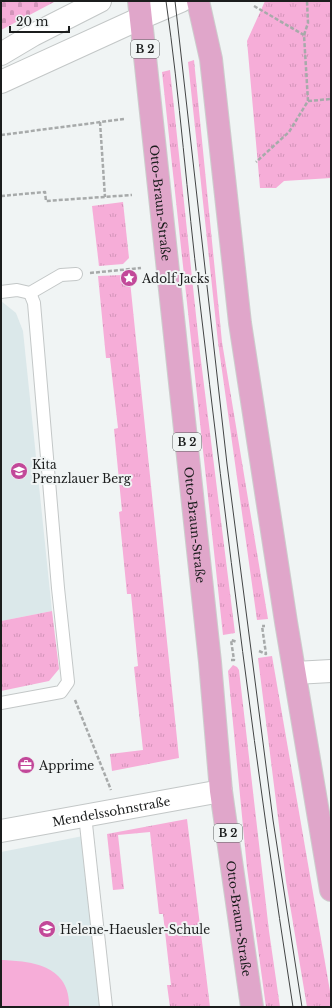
<svg xmlns="http://www.w3.org/2000/svg" width="332" height="1008" viewBox="0 0 332 1008" font-family="'Libre Baskerville',serif">
	<style>
		.built { fill: #dbe8ea }
		.grass { fill: url(#grass-tufts) }
		.cemetery { fill: url(#cemetery-stones) }
		.pitch { fill: #f6add8 }
		.lines { fill: none; stroke-linecap: round; stroke-linejoin: round }
		.lane-casing { stroke: #c3c7c7; stroke-width: 14 }
		.street-casing { stroke: #c3c7c7; stroke-width: 24 }
		.secondary-casing { stroke: #c3c7c7; stroke-width: 24 }
		.primary-casing { stroke: #cdcdcd; stroke-width: 24 }
		.path { stroke: #a7aaaa; stroke-width: 2.5; stroke-dasharray: 4 2; stroke-linecap: butt }
		.lane { stroke: #fff; stroke-width: 12 }
		.street { stroke: #fff; stroke-width: 22 }
		.secondary { stroke: #fff; stroke-width: 22 }
		.primary { stroke: #e0a6ca; stroke-width: 22 }
		.tram { stroke: #424444; stroke-width: 1 }
		.labels { text-anchor: middle; dominant-baseline: central; stroke-width: 4; stroke-linejoin: round; paint-order: stroke }
		.shield { fill: #f0f4f4; stroke: #5b5e5e; stroke-width: 1 }
		.shield-label { font-size: 11px; font-weight: bold; fill: #1b1d1d }
		.street-label { font-size: 12px; fill: #1b1d1d; stroke: #f0f4f4 }
		.poi-label { font-size: 12px; fill: #1b1d1d; stroke: #f0f4f4; text-anchor: start }
	</style>
	<defs>
		<pattern id="grass-tufts" width="24" height="20" patternUnits="userSpaceOnUse"><rect width="24" height="20" fill="#f6add8"/><path d="M3 7l-1-3M5 7V3M7 7l1-3M15 17l-1-3M17 17v-4M19 17l1-3" fill="none" stroke="#d294b9"/></pattern>
		<pattern id="cemetery-stones" width="16" height="16" patternUnits="userSpaceOnUse"><rect width="16" height="16" fill="#f6add8"/><path d="M2 7V4a2 2 0 0 1 4 0v3zM10 15v-3a2 2 0 0 1 4 0v3z" fill="#d294b9"/></pattern>
	</defs>
	<rect width="100%" height="100%" fill="#f0f4f4"/>
	<g class="built">
		<polygon points="1,301 16,313 23,331 52,611 1,621"/>
		<polygon points="83,836 100,1007 1,1007 1,852"/>
	</g>
	<g class="grass">
		<polygon points="265,1 331,1 331,178 284,181 276,188 260,188 247,41"/>
		<polygon points="194,60 222,342 268,619 257,620 218,342 188,62"/>
		<polygon points="170,70 200,353 235,633 223,635 162,72"/>
		<polygon points="123,202 129,258 123,264 99,266 92,206"/>
		<polygon points="123,275 130,281 179,758 112,771 110,754 143,750 134,667 138,666 131,594 127,594 119,512 122,511 114,429 118,428 110,358 106,358 98,276"/>
		<polygon points="52,611 59,669 49,681 1,691 1,621"/>
		<polygon points="272,656 331,997 331,1007 307,1007 286,881 258,658"/>
		<polygon points="233,665 237,667 239,670 269,931 280,1007 266,1007 247,868 228,671"/>
		<polygon points="187,819 210,1007 170,1007 167,985 171,985 163,914 159,914 150,832 118,835 124,889 113,890 107,834"/>
	</g>
	<polygon class="cemetery" points="1,1 56,1 1,30"/>
	<path class="pitch" d="M 1,960 C 33,961 70,966 69,1007 L 1,1007 Z"/>
	<g class="lines">
		<g class="lane-casing">
			<g id="lane">
				<polyline points="1,292 17,290 30,293 61,275 76,274"/>
				<polyline points="1,703 61,692 68,682 58,588 34,303 30,293"/>
				<polyline points="85,815 106,1007"/>
			</g>
		</g>
		<g class="street-casing">
			<g id="street">
				<polyline points="1,54 33,35 100,1"/>
				<polyline points="1,82 141,18"/>
				<polyline points="295,673 331,671"/>
				<path id="s1" d="M 1,831 L 221,791"/>
			</g>
		</g>
		<g class="secondary-casing">
			<polyline id="secondary" points="141,18 181,1"/>
		</g>
		<g class="primary-casing">
			<g id="primary">
				<path id="s2" d="M 139,1 L 210,662 L 221,791 L 252,1007"/>
				<polyline points="198,1 211,59 240,323 286,622 331,890"/>
			</g>
		</g>
		<g class="path">
			<polyline points="254,6 304,35 308,101 289,132 256,162"/>
			<polyline points="304,35 308,23 307,1"/>
			<polyline points="308,101 331,99"/>
			<polyline points="100,122 105,197"/>
			<polyline points="1,135 124,119"/>
			<polyline points="1,196 45,192 46,201 132,195"/>
			<polyline points="90,273 141,268"/>
			<polyline points="259,651 266,654 262,626 265,626"/>
			<polyline points="231,660 234,660 231,640 237,642"/>
			<polyline points="75,700 111,790"/>
		</g>
		<use href="#lane" class="lane"/>
		<use href="#street" class="street"/>
		<use href="#secondary" class="secondary"/>
		<use href="#primary" class="primary"/>
		<g class="tram">
			<path d="M 166,1 C 180,98 187,197 199,295 C 227,533 256,770 293,1007"/>
			<polyline points="175,1 227,464 273,820 302,1007"/>
		</g>
	</g>
	<defs>
		<g id="sight-disc" transform="scale(0.9)"><circle r="9.5" fill="#c24899" stroke="#f0f4f4"/><path d="M0-6L1.8-2.2L6-1.7L2.9 1.2L3.7 5.4L0 3.3L-3.7 5.4L-2.9 1.2L-6-1.7L-1.8-2.2Z" fill="#fff"/></g>
		<g id="school-disc" transform="scale(0.9)"><circle r="9.5" fill="#c24899" stroke="#f0f4f4"/><path d="M0-5L7-2L0 1L-7-2ZM-4 1L0 2.5L4 1V4Q0 6-4 4Z" fill="#fff"/></g>
		<g id="office-disc" transform="scale(0.9)"><circle r="9.5" fill="#c24899" stroke="#f0f4f4"/><path d="M-6-3h4V-5.5h4V-3h4V5H-6ZM-1-4.5V-3h2v-1.5ZM-6 0V1H6V0Z" fill="#fff"/></g>
	</defs>
	<g fill-rule="evenodd">
		<use href="#sight-disc" x="129" y="278"/>
		<use href="#school-disc" x="19" y="471"/>
		<use href="#office-disc" x="26" y="765"/>
		<use href="#school-disc" x="47" y="929"/>
	</g>
	<g class="labels">
		<g class="shield">
			<rect x="131" y="40" width="28" height="18" rx="3"/>
			<rect x="173" y="433" width="28" height="18" rx="3"/>
			<rect x="214" y="824" width="28" height="18" rx="3"/>
		</g>
		<g class="shield-label">
			<text x="145" y="49">B 2</text>
			<text x="187" y="442">B 2</text>
			<text x="228" y="833">B 2</text>
		</g>
		<g class="street-label">
			<text stroke="none"><textPath href="#s2" startOffset="203">Otto-Braun-Straße</textPath></text>
			<text stroke="none"><textPath href="#s2" startOffset="527">Otto-Braun-Straße</textPath></text>
			<text stroke="none"><textPath href="#s1" startOffset="112">Mendelssohnstraße</textPath></text>
			<text stroke="none"><textPath href="#s2" startOffset="923">Otto-Braun-Straße</textPath></text>
		</g>
		<g class="poi-label">
			<text x="142" y="278">Adolf Jacks</text>
			<text x="32" y="464">Kita<tspan x="32" dy="14">Prenzlauer Berg</tspan></text>
			<text x="39" y="765">Apprime</text>
			<text x="60" y="929">Helene-Haeusler-Schule</text>
		</g>
	</g>
	<rect width="332" height="1008" fill="none" stroke="#1b1d1d" stroke-width="4"/>
	<path d="M10 26v6h59v-6" fill="none" stroke="#1b1d1d" stroke-width="2"/>
	<text x="16" y="26" font-size="12" fill="#1b1d1d" stroke="#f0f4f4" stroke-width="3" paint-order="stroke">20 m</text>
</svg>
